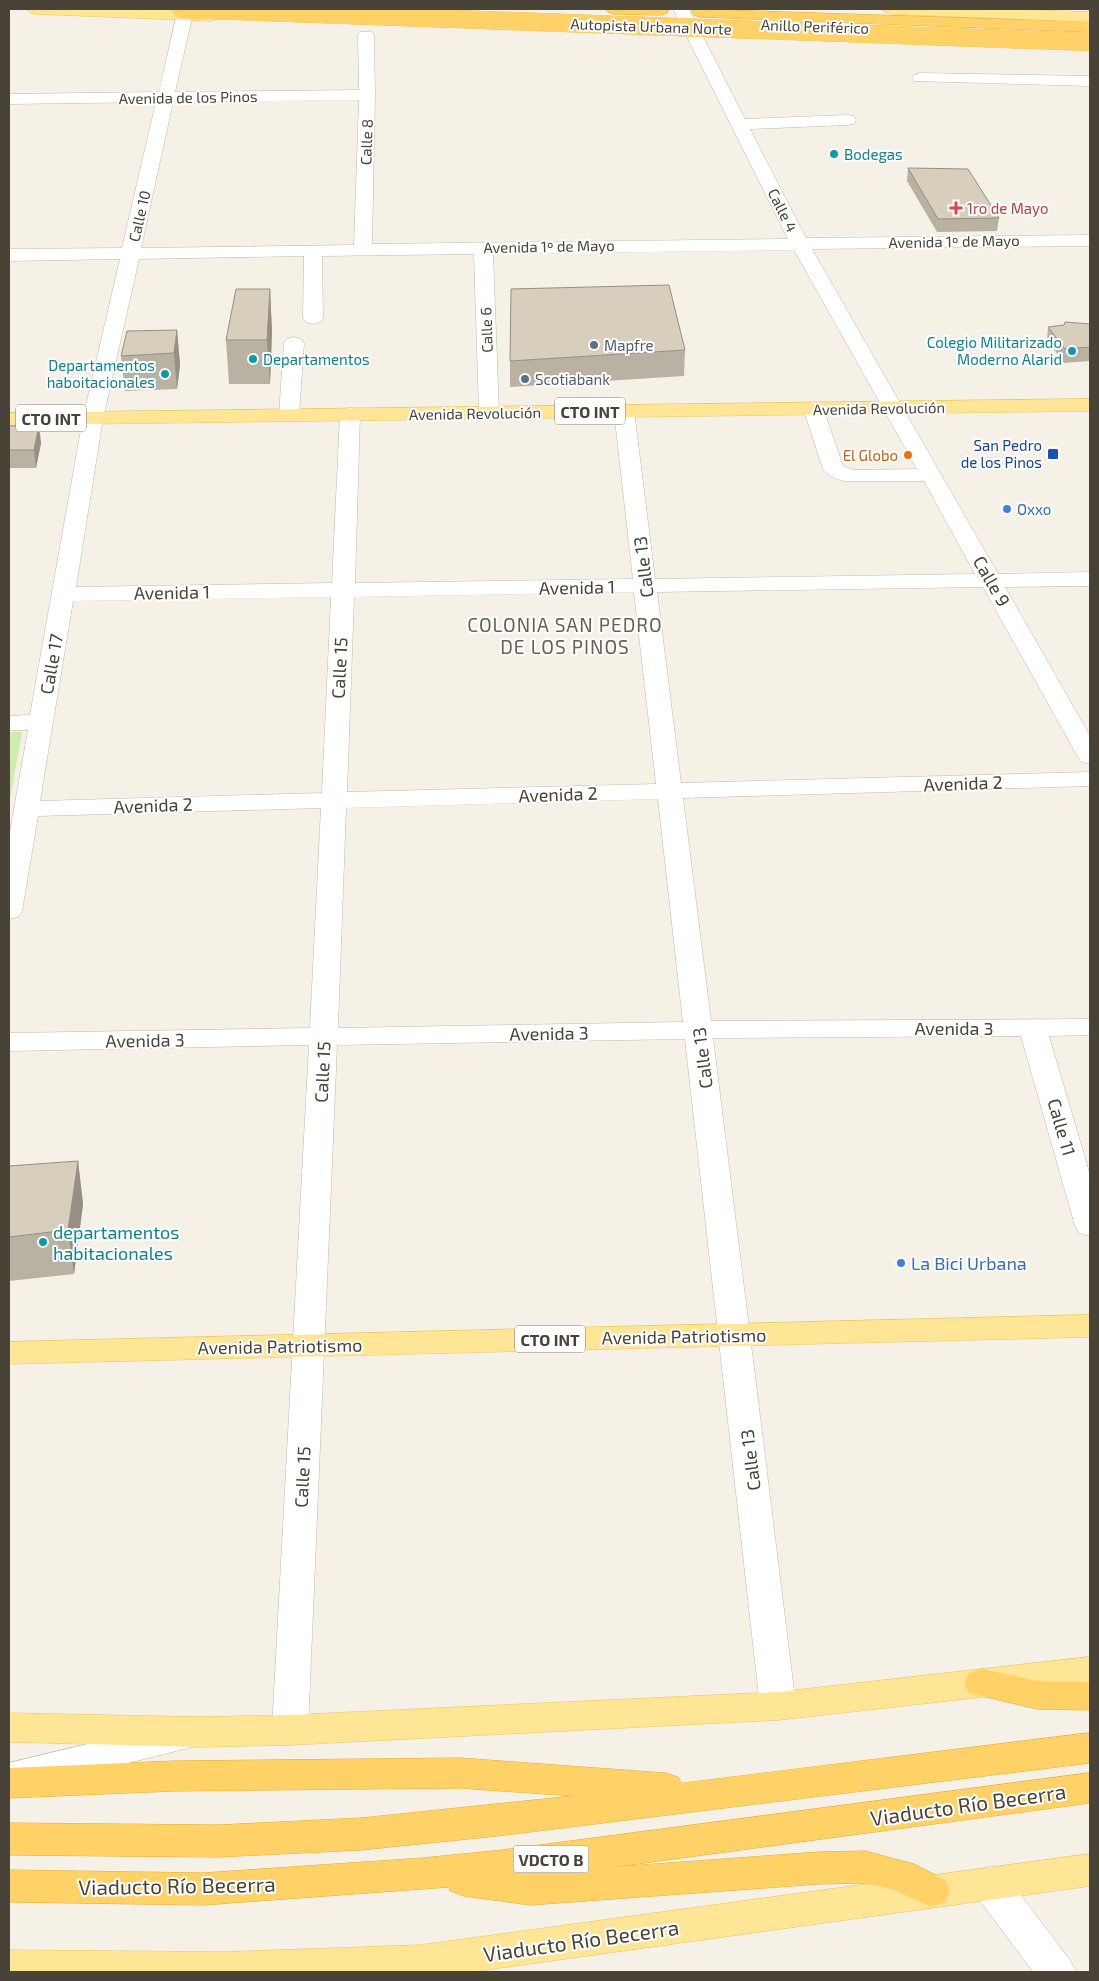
<svg xmlns="http://www.w3.org/2000/svg" width="1099" height="1981" viewBox="0 0 1099 1981" font-family="'Exo 2',sans-serif">
	<style>
		.green { fill: #cdecad }
		.lines { fill: none; stroke-linecap: round; stroke-linejoin: round }
		.minor-casing { stroke: #c1baa9; stroke-width: 1 }
		.major-casing { stroke: #edc75e; stroke-width: 1 }
		.highway-casing { stroke: #e9ab2d; stroke-width: 1 }
		.minor { fill: #fff; fill-rule: evenodd }
		.major { fill: #ffe596; fill-rule: evenodd }
		.highway { fill: #ffd268; fill-rule: evenodd }
		.highway-bridge-casing { stroke: #e9ab2d; stroke-width: 18; stroke-linecap: butt }
		.highway-bridge { stroke: #ffd268; stroke-width: 18 }
		.wall { fill: #b9b1a2 }
		.shaded-wall { fill: #969084 }
		.building { fill: #d7cebc; stroke: #969084 }
		.culture-dot { fill: #0f9aa8; stroke: #fff; stroke-width: 2 }
		.health-dot { fill: #e0444e; stroke: #fff; stroke-width: 2 }
		.service-dot { fill: #5c6f8a; stroke: #fff; stroke-width: 2 }
		.transit-dot { fill: #1a4fb4; stroke: #fff; stroke-width: 2 }
		.food-dot { fill: #e8710a; stroke: #fff; stroke-width: 2 }
		.shop-dot { fill: #3f7fe0; stroke: #fff; stroke-width: 2 }
		.labels { text-anchor: middle; dominant-baseline: central; stroke-width: 4; stroke-linejoin: round; paint-order: stroke }
		.far-street-label { font-size: 15px; fill: #494236; stroke: #fff }
		.far-culture-label { font-size: 15px; fill: #0d838f; stroke: #fff; text-anchor: start }
		.far-health-label { font-size: 15px; fill: #be3a42; stroke: #fff; text-anchor: start }
		.far-service-label { font-size: 15px; fill: #4e5e75; stroke: #fff; text-anchor: start }
		.far-transit-label { font-size: 15px; fill: #164399; stroke: #fff; text-anchor: end }
		.far-food-label { font-size: 15px; fill: #c56008; stroke: #fff; text-anchor: end }
		.far-shop-label { font-size: 15px; fill: #366cbe; stroke: #fff; text-anchor: start }
		.shield { fill: #fff; stroke: #807b72; stroke-width: 1 }
		.shield-label { font-size: 16px; font-weight: bold; fill: #494236 }
		.street-label { font-size: 18px; fill: #494236; stroke: #fff }
		.culture-label { font-size: 18px; fill: #0d838f; stroke: #fff; text-anchor: start }
		.shop-label { font-size: 18px; fill: #366cbe; stroke: #fff; text-anchor: start }
		.neighbourhood-label { font-size: 19px; letter-spacing: 1px; fill: #6c604c; stroke: #fff }
		.near-street-label { font-size: 21px; fill: #494236; stroke: #fff }
	</style>
	<rect width="100%" height="100%" fill="#f5f1e7"/>
	<polygon class="green" points="9,732 22,732 9,805"/>
	<g class="lines">
		<g class="minor-casing">
			<g id="minor">
				<path d="M 178,9 L 194,9 L 175,92 L 359,90 L 358,35 L 360,32 L 372,32 L 374,35 L 375,95 L 372,244 L 788,239 L 673,9 L 689,9 L 745,119 L 848,115 L 854,116 L 856,120 L 854,124 L 848,125 L 750,129 L 806,238 L 1090,235 L 1090,246 L 812,249 L 998,574 L 1090,572 L 1090,586 L 1005,587 L 1090,736 L 1090,764 L 1081,762 L 1078,757 L 983,587 L 657,592 L 681,783 L 1090,772 L 1090,786 L 683,798 L 711,1021 L 1090,1019 L 1090,1035 L 1049,1036 L 1090,1175 L 1090,1236 L 1079,1233 L 1075,1226 L 1021,1036 L 713,1038 L 796,1706 L 791,1716 L 778,1720 L 765,1716 L 760,1706 L 685,1039 L 337,1045 L 308,1730 L 303,1740 L 290,1745 L 277,1740 L 272,1730 L 309,1045 L 9,1051 L 9,1033 L 310,1028 L 321,808 L 38,816 L 22,911 L 18,917 L 9,919 L 9,837 L 28,730 L 9,730 L 9,716 L 30,715 L 83,418 L 120,259 L 9,261 L 9,249 L 122,248 L 156,102 L 9,104 L 9,94 L 159,92 ZM 359,100 L 354,245 L 141,248 L 173,102 ZM 794,250 L 917,469 L 853,470 L 843,466 L 823,408 L 820,404 L 813,402 L 806,404 L 803,408 L 823,469 C 828,476 836,479 844,481 L 924,481 L 975,574 L 655,579 L 634,411 L 631,407 L 624,405 L 617,407 L 614,411 L 633,579 L 355,583 L 360,414 L 357,410 L 350,408 L 343,410 L 340,414 L 332,583 L 76,587 L 103,418 L 139,259 L 304,256 L 303,318 L 306,322 L 313,324 L 320,322 L 323,318 L 322,256 L 474,254 L 479,413 L 482,417 L 489,419 L 496,417 L 499,413 L 493,254 ZM 634,592 L 656,784 L 347,792 L 354,597 ZM 331,597 L 322,793 L 40,801 L 73,601 ZM 658,799 L 683,1022 L 338,1028 L 346,808 Z"/>
				<polygon points="920,73 1090,76 1090,86 914,81 912,78 914,75"/>
				<polygon points="294,337 301,339 304,343 299,415 296,419 289,421 282,419 279,415 284,343 287,339"/>
				<polygon points="179,1722 192,1727 197,1737 192,1747 9,1793 9,1763"/>
				<polygon points="989,1867 1003,1872 1070,1960 1076,1972 1033,1972 975,1894 970,1883 975,1872"/>
			</g>
		</g>
		<g class="major-casing">
			<g id="major">
				<polygon points="27,9 147,9 211,11 217,13 219,16 217,19 211,21 35,14 29,12"/>
				<polygon points="883,9 1002,9 1090,12 1090,22 891,14 885,12"/>
				<polygon points="1090,399 1090,411 9,425 9,413"/>
				<polygon points="1090,1315 1090,1337 9,1364 9,1342"/>
				<polygon points="1090,1657 1090,1685 778,1720 290,1745 200,1747 9,1742 9,1713 200,1717 290,1715 778,1692"/>
				<polygon points="1090,1854 1090,1886 471,1972 9,1972 9,1950 223,1952 420,1945"/>
			</g>
		</g>
		<g class="highway-casing">
			<g id="highway">
				<polygon points="606,9 668,9 669,10 667,13 661,15 614,14 608,12"/>
				<polygon points="694,9 1090,22 1090,32 700,17 694,15 692,12"/>
				<polygon points="982,1669 1037,1681 1090,1682 1090,1710 1037,1709 969,1693 964,1683 969,1673"/>
				<polygon points="1090,1733 1090,1763 497,1836 361,1850 218,1857 9,1855 9,1823 218,1825 361,1818 573,1796 460,1788 174,1791 9,1798 9,1768 174,1761 460,1758 665,1773 678,1777 681,1783"/>
				<polygon points="1090,1773 1090,1803 614,1867 819,1852 865,1851 914,1864 945,1880 950,1891 945,1902 931,1907 892,1889 865,1883 819,1884 530,1905 464,1896 450,1891 449,1887 203,1905 9,1902 9,1870 203,1873 423,1858 502,1850"/>
			</g>
		</g>
		<use href="#minor" class="minor"/>
		<use href="#major" class="major"/>
		<use href="#highway" class="highway"/>
		<g class="highway-bridge-casing">
			<polyline id="highway-bridge" points="181,9 1090,42"/>
		</g>
		<use href="#highway-bridge" class="highway-bridge"/>
	</g>
	<g class="wall">
		<polygon points="908,168 999,218 997,231 937,232 907,181"/>
		<polygon points="270,289 272,332 270,384 229,384 226,340"/>
		<polygon points="1090,324 1090,361 1064,363 1047,340 1048,327"/>
		<polygon points="177,330 180,365 177,389 125,391 121,356"/>
		<polygon points="685,350 684,376 510,387 510,361"/>
		<polygon points="9,426 41,443 36,468 9,468"/>
		<polygon points="78,1161 83,1204 74,1274 9,1281 9,1166"/>
	</g>
	<g class="shaded-wall">
		<polygon points="270,289 272,332 270,384 267,340"/>
		<polygon points="177,330 180,365 177,389 174,353"/>
		<polygon points="39,425 41,443 36,468 34,450"/>
		<polygon points="78,1161 83,1204 74,1274 68,1230"/>
	</g>
	<g class="building">
		<polygon points="908,168 968,169 999,218 938,219"/>
		<polygon points="669,285 685,350 510,361 511,289"/>
		<polygon points="236,289 270,289 267,340 226,340"/>
		<polygon points="1065,322 1090,324 1090,347 1065,349 1048,327 1064,325"/>
		<polygon points="177,330 174,353 121,356 127,331"/>
		<polygon points="39,425 34,450 9,450 9,426"/>
		<polygon points="78,1161 68,1230 9,1237 9,1166"/>
	</g>
	<g class="culture-dot">
		<circle cx="834" cy="154" r="5"/>
		<circle cx="1072" cy="351" r="5"/>
		<circle cx="253" cy="359" r="5"/>
		<circle cx="165" cy="374" r="5"/>
		<circle cx="43" cy="1242" r="5"/>
	</g>
	<path class="health-dot" d="M953.5 200.5h5v5h5v5h-5v5h-5v-5h-5v-5h5z"/>
	<g class="service-dot">
		<circle cx="594" cy="345" r="5"/>
		<circle cx="525" cy="379" r="5"/>
	</g>
	<rect class="transit-dot" x="1047" y="448" width="12" height="12" rx="2.5"/>
	<circle class="food-dot" cx="908" cy="455" r="5"/>
	<g class="shop-dot">
		<circle cx="1007" cy="509" r="5"/>
		<circle cx="901" cy="1263" r="5"/>
	</g>
	<g class="labels">
		<g class="far-street-label">
			<text transform="translate(651 26) rotate(2)">Autopista Urbana Norte</text>
			<text transform="translate(815 26) rotate(2)">Anillo Periférico</text>
			<text transform="translate(188 97) rotate(-1)">Avenida de los Pinos</text>
			<text transform="translate(366 142) rotate(-88)">Calle 8</text>
			<text transform="translate(783 210) rotate(63)">Calle 4</text>
			<text transform="translate(139 216) rotate(-77)">Calle 10</text>
			<text transform="translate(954 241) rotate(-1)">Avenida 1º de Mayo</text>
			<text transform="translate(549 246) rotate(-1)">Avenida 1º de Mayo</text>
			<text transform="translate(486 330) rotate(-92)">Calle 6</text>
			<text transform="translate(879 408) rotate(-1)">Avenida Revolución</text>
			<text transform="translate(475 413) rotate(-1)">Avenida Revolución</text>
		</g>
		<g class="far-culture-label">
			<text x="844" y="154">Bodegas</text>
			<text x="1062" y="342" text-anchor="end">Colegio Militarizado<tspan x="1062" dy="17">Moderno Alarid</tspan></text>
			<text x="263" y="359">Departamentos</text>
			<text x="155" y="365" text-anchor="end">Departamentos<tspan x="155" dy="17">haboitacionales</tspan></text>
		</g>
		<g class="far-health-label">
			<text x="967" y="208">1ro de Mayo</text>
		</g>
		<g class="far-service-label">
			<text x="604" y="345">Mapfre</text>
			<text x="535" y="379">Scotiabank</text>
		</g>
		<g class="far-transit-label">
			<text x="1042" y="445">San Pedro<tspan x="1042" dy="17">de los Pinos</tspan></text>
		</g>
		<g class="far-food-label">
			<text x="898" y="455">El Globo</text>
		</g>
		<g class="far-shop-label">
			<text x="1017" y="509">Oxxo</text>
		</g>
		<g class="shield">
			<rect x="555" y="397.5" width="70" height="27" rx="4"/>
			<rect x="16" y="404.5" width="70" height="27" rx="4"/>
			<rect x="515" y="1325.5" width="70" height="27" rx="4"/>
			<rect x="513.5" y="1845.5" width="75" height="27" rx="4"/>
		</g>
		<g class="shield-label">
			<text x="590" y="411">CTO INT</text>
			<text x="51" y="418">CTO INT</text>
			<text x="550" y="1339">CTO INT</text>
			<text x="551" y="1859">VDCTO B</text>
		</g>
		<g class="street-label">
			<text transform="translate(643 567) rotate(-97)">Calle 13</text>
			<text transform="translate(992 581) rotate(60)">Calle 9</text>
			<text transform="translate(577 587) rotate(-1)">Avenida 1</text>
			<text transform="translate(172 592) rotate(-1)">Avenida 1</text>
			<text transform="translate(51 664) rotate(-80)">Calle 17</text>
			<text transform="translate(339 668) rotate(-87)">Calle 15</text>
			<text transform="translate(963 783) rotate(-2)">Avenida 2</text>
			<text transform="translate(558 794) rotate(-2)">Avenida 2</text>
			<text transform="translate(153 805) rotate(-2)">Avenida 2</text>
			<text x="954" y="1028">Avenida 3</text>
			<text transform="translate(549 1033) rotate(-1)">Avenida 3</text>
			<text transform="translate(145 1040) rotate(-1)">Avenida 3</text>
			<text transform="translate(702 1058) rotate(-97)">Calle 13</text>
			<text transform="translate(322 1072) rotate(-87)">Calle 15</text>
			<text transform="translate(1062 1127) rotate(74)">Calle 11</text>
			<text transform="translate(684 1336) rotate(-1)">Avenida Patriotismo</text>
			<text transform="translate(280 1346) rotate(-1)">Avenida Patriotismo</text>
			<text transform="translate(750 1460) rotate(-97)">Calle 13</text>
			<text transform="translate(302 1477) rotate(-87)">Calle 15</text>
		</g>
		<g class="culture-label">
			<text x="53" y="1232">departamentos<tspan x="53" dy="21">habitacionales</tspan></text>
		</g>
		<g class="shop-label">
			<text x="911" y="1263">La Bici Urbana</text>
		</g>
		<g class="neighbourhood-label">
			<text x="565" y="624">COLONIA SAN PEDRO<tspan x="565" dy="22">DE LOS PINOS</tspan></text>
		</g>
		<g class="near-street-label">
			<text transform="translate(968 1804) rotate(-8)">Viaducto Río Becerra</text>
			<text transform="translate(177 1885) rotate(-1)">Viaducto Río Becerra</text>
			<text transform="translate(581 1940) rotate(-8)">Viaducto Río Becerra</text>
		</g>
	</g>
	<rect width="1099" height="1981" fill="none" stroke="#494236" stroke-width="20"/>
</svg>
